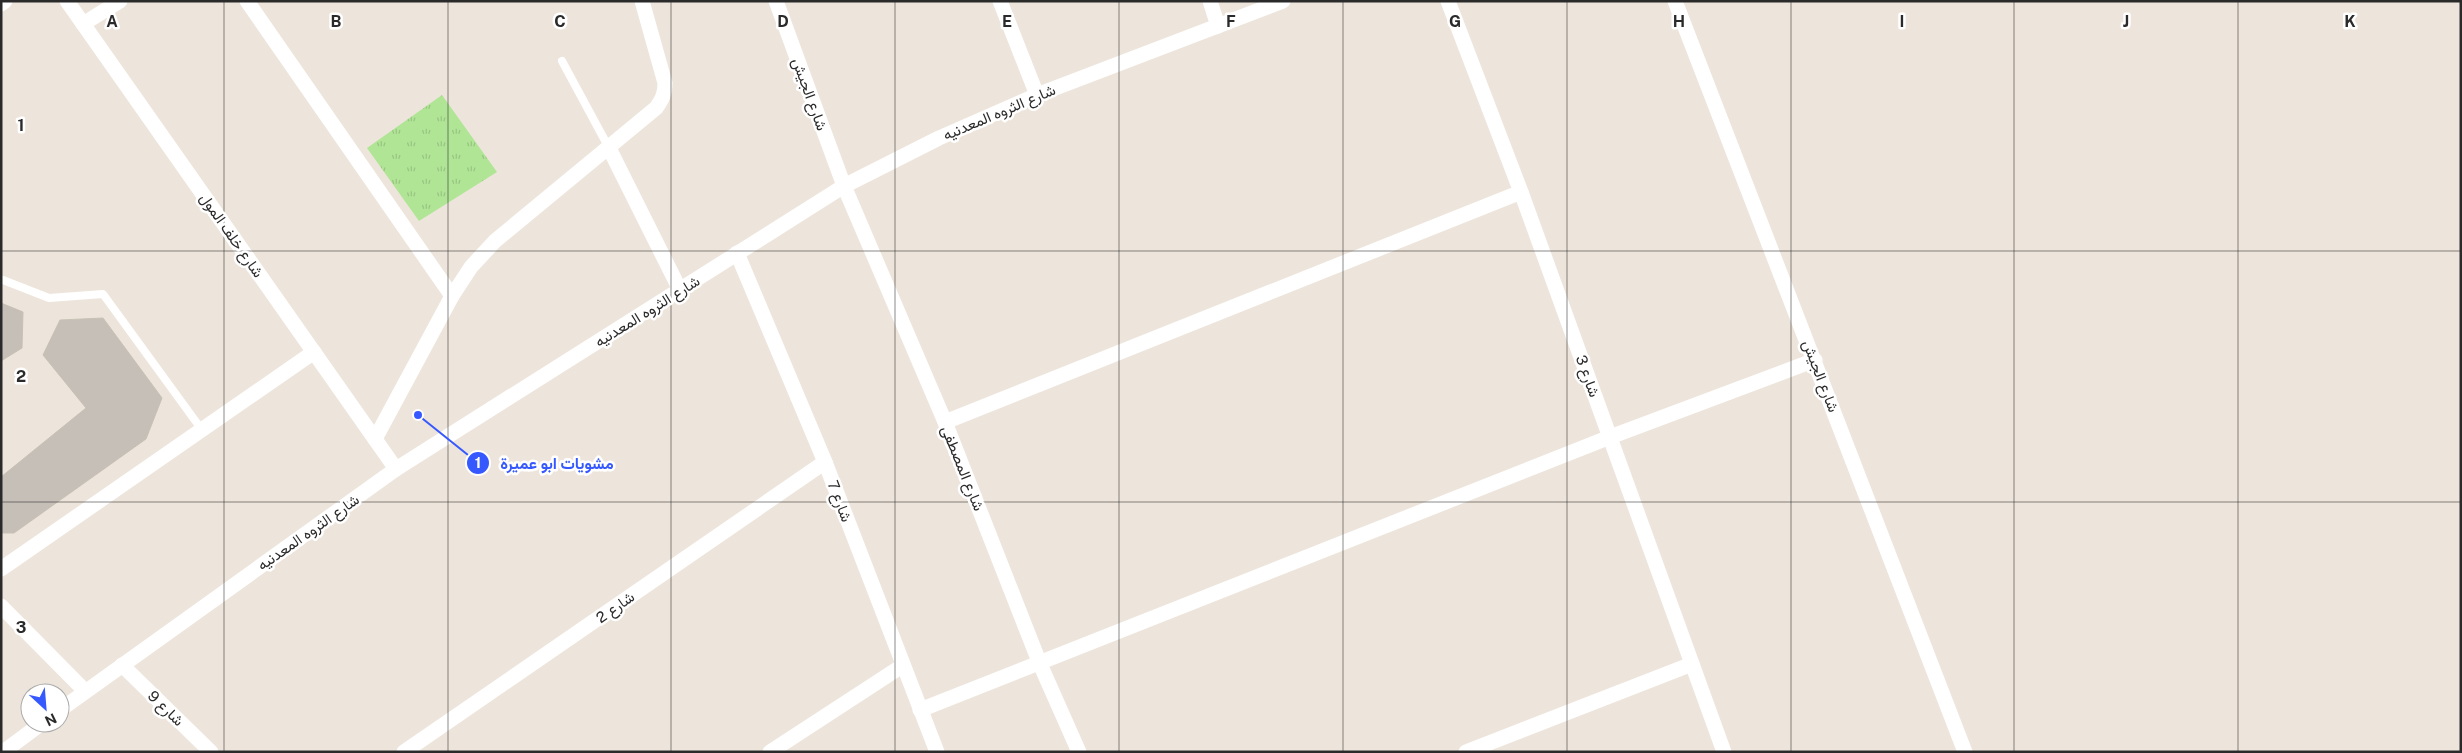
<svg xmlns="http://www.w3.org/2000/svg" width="2462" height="753" viewBox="0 0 2462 753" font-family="'Public Sans',Vazirmatn,sans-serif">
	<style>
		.grass { fill: url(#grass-tufts) }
		.building { fill: #c5bfb8; stroke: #c8c1b5 }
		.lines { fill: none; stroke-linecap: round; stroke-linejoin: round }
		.lane { stroke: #fff; stroke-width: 8 }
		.street { stroke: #fff; stroke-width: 15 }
		.grid { fill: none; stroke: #2a2a2a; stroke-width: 1; stroke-opacity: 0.55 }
		.labels { text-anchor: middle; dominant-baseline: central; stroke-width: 5; stroke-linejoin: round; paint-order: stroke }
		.street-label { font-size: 15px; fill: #2a2a2a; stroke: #fff }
		.grid-label { font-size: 16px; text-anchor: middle; font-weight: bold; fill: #2a2a2a; stroke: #fff; stroke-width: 5; stroke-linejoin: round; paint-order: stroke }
		.leader { fill: none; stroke: #3659ff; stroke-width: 2 }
		.callout-dot { fill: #3659ff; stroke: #fff; stroke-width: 2 }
		.mark-label { font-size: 15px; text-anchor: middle; font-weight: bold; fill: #fff }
		.callout-label { font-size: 16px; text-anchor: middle; font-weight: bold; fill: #3659ff; stroke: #fff; stroke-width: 5; stroke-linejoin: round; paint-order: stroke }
	</style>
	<defs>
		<pattern id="grass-tufts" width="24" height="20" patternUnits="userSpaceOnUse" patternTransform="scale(1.25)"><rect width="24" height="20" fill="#b0e596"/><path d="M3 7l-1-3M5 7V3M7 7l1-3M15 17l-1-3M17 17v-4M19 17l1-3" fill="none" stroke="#98c581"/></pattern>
	</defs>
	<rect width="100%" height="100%" fill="#ede5db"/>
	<polygon class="grass" points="442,95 497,172 419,221 367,148"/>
	<g class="building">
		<polygon points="1,303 23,312 22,348 1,361"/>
		<polygon points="103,318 162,398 146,439 14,533 1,533 1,477 86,408 43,355 60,320"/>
	</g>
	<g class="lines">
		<g class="lane">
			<polyline points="562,61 609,148"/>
			<polyline points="3,280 49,298 103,294 202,430"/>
		</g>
		<g class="street">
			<polyline points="67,1 396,469"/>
			<polyline points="247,1 452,296"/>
			<polyline points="776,1 844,186 945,422 1040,664 1079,752"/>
			<polyline points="1000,1 1037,95"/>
			<polyline points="1210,1 1218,26"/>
			<polyline points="1448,1 1521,192 1724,752"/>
			<polyline points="1675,1 1965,752"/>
			<polyline points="1,4 5,1"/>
			<polyline points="83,24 120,1"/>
			<polyline points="609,148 680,290"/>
			<polyline points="737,253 825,462 937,752"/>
			<polyline points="945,422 1521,192"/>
			<path d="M 375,439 L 452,296 L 471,267 L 495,241 L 656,108 C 662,100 665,94 665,83 L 642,1"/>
			<polyline points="1,569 314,352"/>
			<polyline points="1,606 85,691"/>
			<polyline points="122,665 211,752"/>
			<polyline points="60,710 396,469 844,186 939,138 1037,95 1283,1"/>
			<polyline points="920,710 1610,437 1815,360"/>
			<polyline points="3,752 42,723"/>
			<polyline points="404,752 825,462"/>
			<polyline points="770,752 902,666"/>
			<polyline points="1466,752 1692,664"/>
		</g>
	</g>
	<path class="grid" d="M 224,1 L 224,752M 448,1 L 448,752M 671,1 L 671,752M 895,1 L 895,752M 1119,1 L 1119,752M 1343,1 L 1343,752M 1567,1 L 1567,752M 1791,1 L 1791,752M 2014,1 L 2014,752M 2238,1 L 2238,752M 1,251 L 2461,251M 1,502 L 2461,502"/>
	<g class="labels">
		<g class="street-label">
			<text transform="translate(810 94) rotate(70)">شارع الجيش</text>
			<text transform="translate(999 112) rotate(-23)">شارع الثروه المعدنيه</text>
			<text transform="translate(232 235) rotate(55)">شارع خلف المول</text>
			<text transform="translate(647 311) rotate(-32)">شارع الثروه المعدنيه</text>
			<text transform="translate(1588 376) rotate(70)">شارع 3</text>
			<text transform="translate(1821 376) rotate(69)">شارع الجيش</text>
			<text transform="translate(963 468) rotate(68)">شارع المصطفى</text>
			<text transform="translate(840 501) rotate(69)">شارع 7</text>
			<text transform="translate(308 532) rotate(-35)">شارع الثروه المعدنيه</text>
			<text transform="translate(615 607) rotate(-35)">شارع 2</text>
			<text transform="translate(166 708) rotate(44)">شارع 9</text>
		</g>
	</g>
	<g class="grid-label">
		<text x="112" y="27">A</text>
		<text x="336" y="27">B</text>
		<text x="560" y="27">C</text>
		<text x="783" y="27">D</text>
		<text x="1007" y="27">E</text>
		<text x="1231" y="27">F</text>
		<text x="1455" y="27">G</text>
		<text x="1679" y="27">H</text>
		<text x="1902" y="27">I</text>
		<text x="2126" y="27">J</text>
		<text x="2350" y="27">K</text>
		<text x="21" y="131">1</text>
		<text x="21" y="382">2</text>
		<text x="21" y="633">3</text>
	</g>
	<path class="leader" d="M418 415L478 463"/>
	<g class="callout-dot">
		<circle cx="418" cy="415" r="5"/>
		<circle cx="478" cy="463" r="12"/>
	</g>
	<g class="mark-label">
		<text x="478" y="468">1</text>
	</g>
	<g class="callout-label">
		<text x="557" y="469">مشويات ابو عميرة</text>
	</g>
	<rect width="2462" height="753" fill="none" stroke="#2a2a2a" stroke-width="5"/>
	<g transform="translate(45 708) rotate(154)"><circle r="24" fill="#ffffff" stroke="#aaaaaa"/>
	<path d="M0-4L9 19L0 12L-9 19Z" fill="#3659ff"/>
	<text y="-8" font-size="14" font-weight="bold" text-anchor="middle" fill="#2a2a2a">N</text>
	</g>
</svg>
